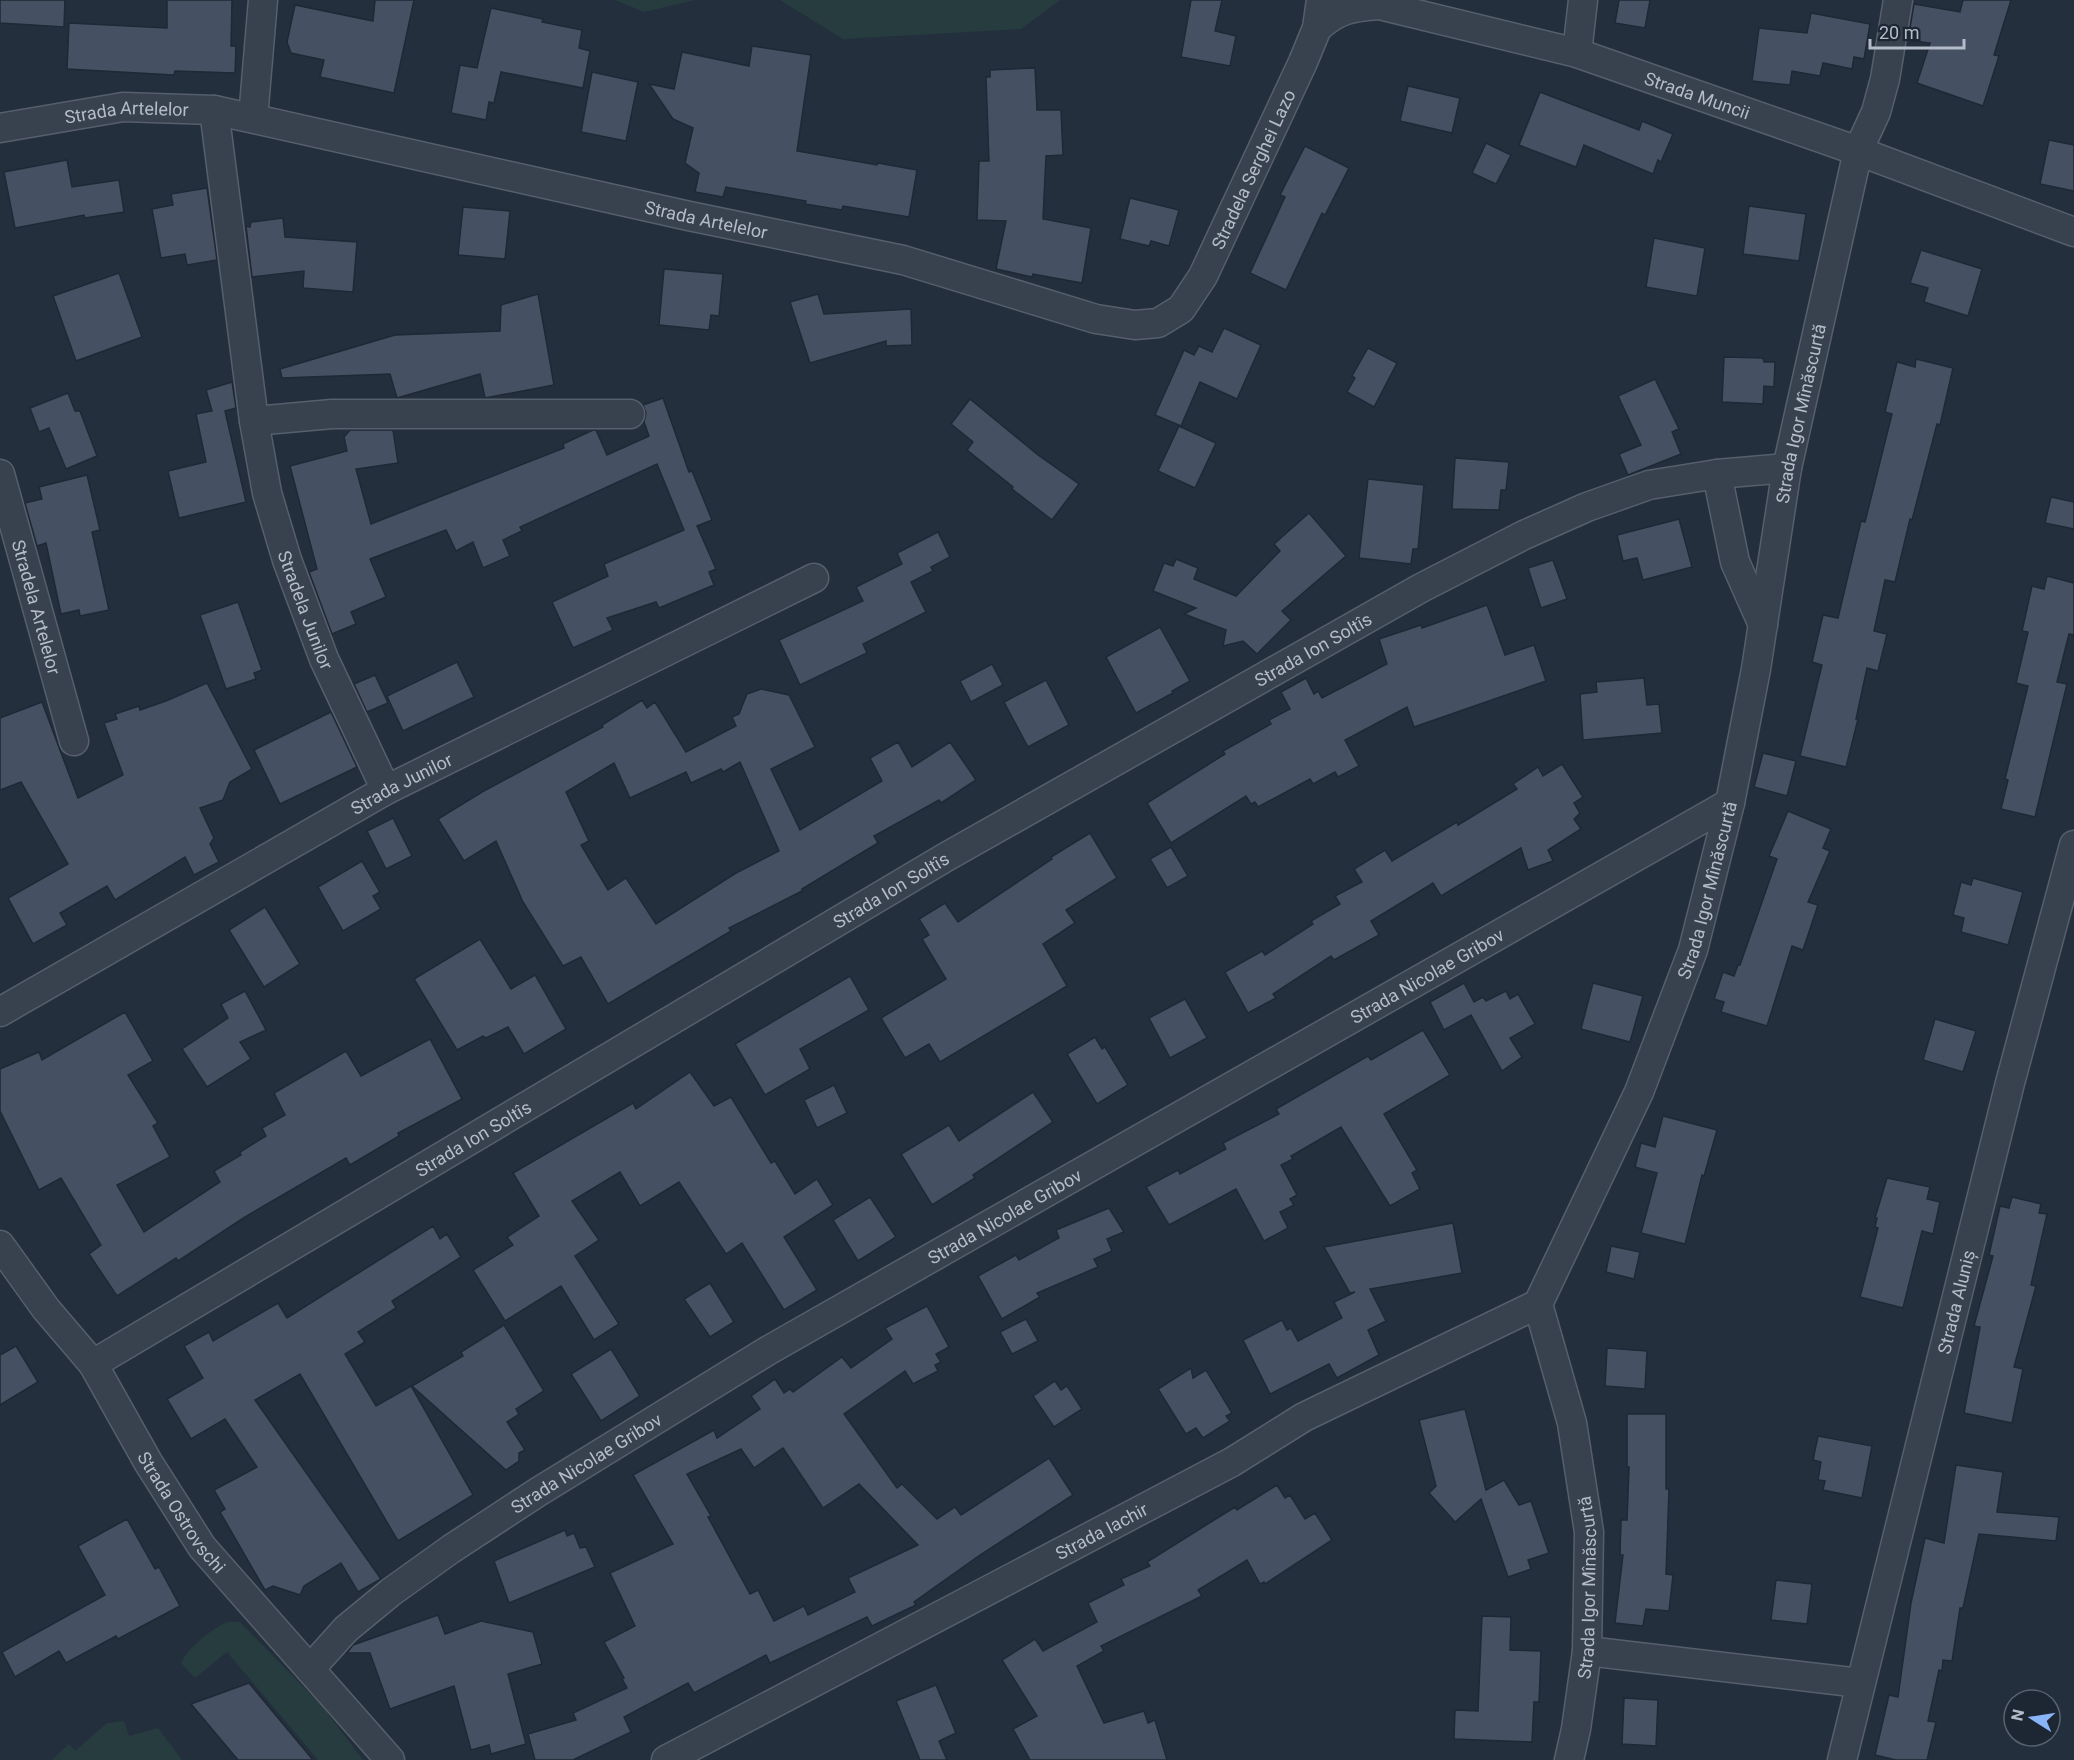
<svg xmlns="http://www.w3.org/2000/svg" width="2074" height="1760" viewBox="0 0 2074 1760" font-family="Roboto,sans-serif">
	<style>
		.green { fill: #263c3f }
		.building { fill: #455162; stroke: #1f2835; stroke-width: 1.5; fill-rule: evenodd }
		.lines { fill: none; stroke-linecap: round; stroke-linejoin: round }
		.street-casing { stroke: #565f6c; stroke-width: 31 }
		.street { stroke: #38414e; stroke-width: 28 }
		.labels { text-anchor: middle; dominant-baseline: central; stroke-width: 6; stroke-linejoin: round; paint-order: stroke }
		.street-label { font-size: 18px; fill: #b4bcc9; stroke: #1d2633 }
	</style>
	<rect width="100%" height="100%" fill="#242f3e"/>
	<g class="green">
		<polygon points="615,0 695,0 644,12"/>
		<polygon points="780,0 1060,0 1021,29 843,39"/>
		<path d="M 229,1622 L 240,1622 L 322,1706 L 363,1760 L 318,1760 L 227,1652 L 195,1678 L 181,1663 C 186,1650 215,1625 229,1622 Z"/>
		<polygon points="124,1721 129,1736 158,1728 182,1760 52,1760 69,1744 75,1751 107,1723"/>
	</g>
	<g class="building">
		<polygon points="0,0 65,0 64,27 0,23"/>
		<polygon points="167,0 232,0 231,46 236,46 235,73 175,71 174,75 67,69 69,23 167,28"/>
		<polygon points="375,0 414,0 394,93 320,77 324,60 291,53 287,42 295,5 373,21"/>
		<polygon points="1191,0 1222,0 1215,31 1236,36 1230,66 1181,57"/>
		<polygon points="1619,0 1650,0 1645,28 1615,23"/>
		<polygon points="1963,0 2011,0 1994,55 1999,56 1983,106 1917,83 1930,43 1908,40 1914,4 1960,12"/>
		<polygon points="491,8 543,19 542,22 582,30 579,48 590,51 583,88 501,72 494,103 489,102 486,120 451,113 460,65 477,68"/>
		<polygon points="1811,13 1870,24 1864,59 1854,57 1852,69 1823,63 1820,76 1792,71 1790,85 1752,81 1759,28 1807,33"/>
		<polygon points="752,46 811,55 797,151 877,165 878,163 917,170 909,217 843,206 842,210 805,204 806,201 726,187 723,197 695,192 699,173 685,163 693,128 673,119 649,84 674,89 682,52 749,66"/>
		<polygon points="1035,68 1037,110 1061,110 1063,155 1046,156 1043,219 1091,228 1082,283 1033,274 1032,277 996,269 1006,221 977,220 979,161 989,161 986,77 990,77 990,70"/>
		<polygon points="592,72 638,82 626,141 581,132"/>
		<polygon points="1408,86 1460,98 1452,133 1400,121"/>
		<polygon points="1540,92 1639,130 1642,121 1673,134 1661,162 1658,160 1653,174 1584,145 1576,167 1519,145"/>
		<polygon points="2049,140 2074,145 2074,191 2040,184"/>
		<polygon points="1486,143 1511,155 1496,184 1472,173"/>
		<polygon points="1305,146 1349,168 1325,215 1322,213 1286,290 1250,273 1285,197 1280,195"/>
		<polygon points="67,160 72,187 119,180 124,212 85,218 84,215 15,228 4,172"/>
		<polygon points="207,188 217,260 187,265 185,254 161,258 152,209 173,205 171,194"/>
		<polygon points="1130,198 1179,210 1169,246 1151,241 1149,246 1120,239"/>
		<polygon points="1749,206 1806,214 1799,261 1743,254"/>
		<polygon points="463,207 510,211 505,259 458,255"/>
		<polygon points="283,218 285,237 357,242 353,292 303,288 304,271 252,277 246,226 250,227 251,222"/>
		<polygon points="1654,238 1705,248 1697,296 1646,287"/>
		<polygon points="1921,250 1982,269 1968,316 1924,302 1928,288 1910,283"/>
		<polygon points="664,269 723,274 719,316 711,315 709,330 659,325"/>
		<polygon points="119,273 142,337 76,361 53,296"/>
		<polygon points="538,294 554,385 485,398 480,374 397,398 390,374 282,378 280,369 395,335 500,331 501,305"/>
		<polygon points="818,294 824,314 911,309 912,345 886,346 886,341 810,363 790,302"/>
		<polygon points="1224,328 1261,345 1237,399 1200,382 1181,426 1155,415 1184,350 1194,355 1199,346 1212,352"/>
		<polygon points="1368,348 1397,363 1374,407 1347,392 1355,378 1352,376"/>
		<polygon points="1724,357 1763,358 1764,362 1775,362 1774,387 1764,386 1763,404 1722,402"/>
		<polygon points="1916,359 1953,368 1940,425 1937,424 1912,520 1910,519 1895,582 1885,580 1874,631 1887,634 1878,671 1867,668 1856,719 1858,719 1846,767 1800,756 1822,665 1812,662 1823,615 1838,618 1861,521 1865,522 1892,414 1885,412 1897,362 1915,367"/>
		<polygon points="1655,379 1679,429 1672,432 1681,454 1628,475 1619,454 1641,445 1618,396"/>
		<polygon points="232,382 236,408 225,411 246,502 179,518 168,471 206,462 196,414 212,411 206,390"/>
		<polygon points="68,393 75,411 80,411 97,456 66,469 49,428 39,432 30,408"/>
		<polygon points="663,398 689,472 692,471 712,520 697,526 716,569 709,572 714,585 659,608 656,602 607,618 613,630 573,648 552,602 608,576 604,564 684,530 657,464 520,527 522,531 503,540 510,556 483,568 473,542 456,551 446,530 370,559 386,597 351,612 356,624 332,634 309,572 317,569 290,466 347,451 344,437 350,430 393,430 398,463 356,469 371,524 564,448 563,444 593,430 596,430 607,455 649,436 644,422 646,413 643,405"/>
		<polygon points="970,399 1038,455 1079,484 1052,520 1012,489 1013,487 967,450 973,442 951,424"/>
		<polygon points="1179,426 1216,443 1195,488 1158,471"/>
		<polygon points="1455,458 1509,462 1506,490 1501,490 1499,510 1452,509"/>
		<polygon points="87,475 100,530 92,532 109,610 80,616 79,610 61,614 46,543 37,546 25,503 42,499 39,487"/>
		<polygon points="1368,479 1424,485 1418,549 1413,549 1411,564 1359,558"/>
		<polygon points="2051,497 2074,502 2074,529 2045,523"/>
		<polygon points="1309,513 1346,556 1282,611 1291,620 1257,654 1243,641 1223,646 1226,630 1184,614 1196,608 1153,591 1164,563 1173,566 1176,559 1198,568 1194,579 1236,596 1280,551 1274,544"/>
		<polygon points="1679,519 1692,567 1643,580 1637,558 1623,561 1617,535"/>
		<polygon points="938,532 950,557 931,567 933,571 911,582 926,612 863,644 867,653 800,685 779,640 863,601 856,587 902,564 897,553"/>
		<polygon points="1553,560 1567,599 1541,608 1528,568"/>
		<polygon points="2047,576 2074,583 2074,635 2069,634 2057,682 2067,684 2035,817 2001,809 2008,780 2005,779 2028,686 2016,683 2028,632 2022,631 2032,586 2044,589"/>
		<polygon points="238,602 262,670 254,673 256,679 226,689 200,615"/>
		<polygon points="1487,605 1505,655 1534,645 1546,681 1414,727 1407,707 1345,740 1359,766 1338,777 1335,772 1313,784 1310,779 1258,807 1255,802 1251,804 1246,796 1171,843 1147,803 1225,754 1223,751 1271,724 1269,720 1290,709 1281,692 1306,678 1314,694 1318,691 1322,698 1387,664 1379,639 1421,625 1422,628"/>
		<polygon points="1160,627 1190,681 1172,691 1173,693 1136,713 1106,657"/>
		<polygon points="457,662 474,697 403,731 387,696"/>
		<polygon points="992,664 1003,685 971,702 960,681"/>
		<polygon points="375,675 388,703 367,712 354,684"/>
		<polygon points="1644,678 1647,705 1659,704 1662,733 1583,740 1580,694 1597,692 1596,682"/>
		<polygon points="1046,680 1069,725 1028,747 1004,702"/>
		<polygon points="207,683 252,769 230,782 223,800 200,808 214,838 210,844 219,862 194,875 185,857 115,900 107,886 60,913 67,925 33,944 8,898 68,864 21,782 0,790 0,718 42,702 78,798 123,775 104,723 117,719 115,714 139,706 140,710 166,701"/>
		<path d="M 761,689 L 789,695 L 815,747 L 771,769 L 800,830 L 882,781 L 870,758 L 898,742 L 912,767 L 950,742 L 976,780 L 941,803 L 939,800 L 874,836 L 878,843 L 802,889 L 802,891 L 729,928 L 731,931 L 608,1004 L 581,957 L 563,966 L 523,902 L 496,841 L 464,861 L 438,819 L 482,792 L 603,727 L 602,725 L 642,700 L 647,708 L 655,702 L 686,752 L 736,726 L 732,717 L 739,714 L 747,694 ZM 740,762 L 779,851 L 736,873 L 656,924 L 626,878 L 608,890 L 581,845 L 589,841 L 566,792 L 614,763 L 630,798 L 686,772 L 691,783 L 721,769 L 723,772 Z"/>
		<polygon points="331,712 357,767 280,804 254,750"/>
		<polygon points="1763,753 1796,761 1787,796 1754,787"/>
		<polygon points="1562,764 1583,797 1574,803 1580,813 1574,819 1581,829 1548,850 1553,861 1528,870 1521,848 1441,896 1433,883 1371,921 1379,935 1334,960 1331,956 1273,994 1276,998 1248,1013 1225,972 1262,951 1265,955 1313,924 1311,921 1340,904 1335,896 1362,882 1354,869 1385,850 1392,861 1457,822 1458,825 1517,789 1513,784 1538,767 1543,776"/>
		<polygon points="1788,811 1831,829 1823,848 1830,851 1808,902 1818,905 1803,950 1792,946 1767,1026 1721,1012 1724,1002 1714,999 1723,972 1734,976 1738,965 1740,965 1777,859 1769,856"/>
		<polygon points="393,818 412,856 386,869 367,831"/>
		<polygon points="1090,833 1117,878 1066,910 1075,923 1043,944 1067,986 940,1062 929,1044 905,1058 881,1018 946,979 922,939 929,935 919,919 945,903 958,922 1052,859 1051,857"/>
		<polygon points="1171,847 1188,876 1167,888 1150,859"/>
		<polygon points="362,861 380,892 373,896 381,909 343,931 318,887"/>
		<polygon points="1973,878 2023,892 2008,945 1961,932 1964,918 1953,915 1961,882 1971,885"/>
		<polygon points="265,907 300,964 264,987 229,930"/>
		<polygon points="480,939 511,989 535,975 566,1029 524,1054 508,1027 486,1038 483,1036 457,1050 414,979"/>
		<polygon points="850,976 869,1010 800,1049 810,1069 765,1095 735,1044"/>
		<polygon points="1464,983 1474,1002 1483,997 1486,1001 1506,991 1510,999 1518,994 1535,1024 1510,1038 1522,1057 1502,1071 1471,1015 1444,1030 1430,1002"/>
		<polygon points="1593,983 1643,996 1630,1042 1581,1029"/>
		<polygon points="245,991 266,1030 240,1042 251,1059 207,1087 182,1049 228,1018 221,1004"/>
		<polygon points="1185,999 1207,1038 1170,1058 1149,1018"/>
		<polygon points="125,1012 153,1061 128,1075 158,1123 153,1126 170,1157 117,1185 144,1232 220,1182 214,1171 241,1155 240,1152 266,1136 262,1128 285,1115 274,1093 346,1051 361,1076 430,1039 462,1099 398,1133 399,1136 350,1165 346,1158 245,1217 178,1261 176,1258 117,1296 89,1254 101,1245 61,1178 39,1190 0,1111 0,1069 39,1052 42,1060"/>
		<polygon points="1935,1019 1976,1031 1963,1072 1923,1060"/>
		<polygon points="1423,1030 1450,1075 1384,1114 1417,1170 1412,1173 1420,1189 1390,1206 1341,1127 1291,1156 1293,1159 1281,1165 1297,1195 1290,1199 1294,1205 1280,1212 1288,1228 1264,1241 1236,1189 1169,1225 1146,1187 1178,1170 1180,1174 1226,1149 1223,1143 1279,1114 1276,1109 1368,1056 1371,1060"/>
		<polygon points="1095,1037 1102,1049 1105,1047 1128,1085 1097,1104 1067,1054"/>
		<polygon points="690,1072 714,1106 731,1097 771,1163 775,1161 795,1194 817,1179 833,1205 784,1237 817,1290 784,1310 742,1243 726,1254 679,1182 640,1206 620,1172 572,1201 599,1240 575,1256 619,1324 594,1340 561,1286 505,1321 473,1270 513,1245 507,1237 539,1216 513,1173 633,1103 636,1109"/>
		<polygon points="834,1085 847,1113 817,1128 804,1100"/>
		<polygon points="1033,1092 1053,1122 973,1175 975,1178 932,1205 901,1154 949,1125 959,1141"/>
		<polygon points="1663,1116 1717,1130 1704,1176 1702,1175 1685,1244 1641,1233 1657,1173 1635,1167 1641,1143 1655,1147"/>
		<polygon points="1887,1178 1930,1187 1927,1199 1940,1202 1933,1234 1922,1231 1903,1308 1860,1297 1878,1228 1875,1227 1877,1218 1875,1218"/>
		<polygon points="870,1197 896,1237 858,1261 833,1220"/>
		<polygon points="2012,1197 2041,1204 2039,1213 2047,1214 2031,1285 2036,1286 2014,1367 2023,1369 2012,1423 1964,1413 1980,1327 1974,1326 1993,1256 1989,1255 2000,1206 2009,1208"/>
		<polygon points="1109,1208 1124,1232 1107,1239 1112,1251 1094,1259 1098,1267 1037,1293 1040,1297 1002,1319 978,1276 1016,1255 1019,1260 1059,1238 1056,1230"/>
		<polygon points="1453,1223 1462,1273 1370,1289 1386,1321 1368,1330 1379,1355 1337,1378 1329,1364 1270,1394 1243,1340 1282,1320 1287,1330 1291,1328 1298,1341 1342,1318 1334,1302 1355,1292 1350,1293 1324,1247"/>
		<polygon points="433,1226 440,1239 447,1234 461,1257 392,1301 396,1308 358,1332 365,1342 345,1354 376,1406 411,1386 473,1495 398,1541 300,1374 255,1400 381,1579 358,1592 341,1563 304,1586 300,1595 273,1586 265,1590 220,1512 225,1509 214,1490 257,1467 225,1419 191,1439 167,1399 203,1378 184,1346 209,1332 213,1341 278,1303 287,1318"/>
		<polygon points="1611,1246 1640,1252 1634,1279 1606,1272"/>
		<polygon points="710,1283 734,1322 710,1337 684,1299"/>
		<path d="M 927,1306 L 949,1347 L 936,1354 L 941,1362 L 935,1365 L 938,1371 L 913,1384 L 905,1371 L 844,1414 L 897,1488 L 902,1484 L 937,1519 L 955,1507 L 961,1515 L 1049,1458 L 1073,1495 L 980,1555 L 914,1602 L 916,1605 L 872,1626 L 867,1617 L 770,1663 L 766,1655 L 694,1693 L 688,1683 L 624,1717 L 631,1732 L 573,1760 L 535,1760 L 528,1734 L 576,1720 L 573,1713 L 627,1688 L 622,1679 L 624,1678 L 604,1642 L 635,1626 L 610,1573 L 673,1544 L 633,1475 L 714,1430 L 717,1438 L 760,1409 L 751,1396 L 775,1379 L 784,1393 L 790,1389 L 793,1392 L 842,1357 L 851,1368 L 892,1339 L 885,1328 ZM 783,1448 L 823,1508 L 859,1484 L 918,1545 L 848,1578 L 855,1592 L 808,1615 L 804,1606 L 774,1621 L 758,1590 L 750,1594 L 708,1517 L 711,1516 L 687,1474 L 741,1449 L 754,1468 Z"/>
		<polygon points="1026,1319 1038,1341 1012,1354 1000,1332"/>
		<polygon points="504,1325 544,1391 516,1409 519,1414 507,1422 525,1450 519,1453 519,1461 506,1470 412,1386 463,1356 461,1352"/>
		<polygon points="16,1346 38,1382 0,1405 0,1355"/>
		<polygon points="1607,1348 1647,1351 1645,1389 1605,1386"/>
		<polygon points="611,1349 640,1396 601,1421 571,1374"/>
		<polygon points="1191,1368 1193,1378 1206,1370 1232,1413 1226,1416 1230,1421 1203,1438 1196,1428 1186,1434 1158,1389"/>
		<polygon points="1055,1381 1061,1390 1067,1386 1082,1409 1054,1427 1033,1396"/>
		<polygon points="1465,1409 1486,1490 1504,1480 1519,1505 1531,1501 1549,1553 1528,1560 1531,1569 1508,1577 1481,1499 1455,1522 1429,1493 1436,1486 1419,1420"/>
		<polygon points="1627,1414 1666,1414 1666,1489 1669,1489 1666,1574 1673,1575 1669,1611 1646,1609 1643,1626 1615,1623 1623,1555 1620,1555 1621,1520 1627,1520 1629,1467 1627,1467"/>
		<polygon points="1818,1436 1872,1446 1862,1498 1823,1490 1825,1481 1818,1480 1821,1462 1813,1460"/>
		<polygon points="1956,1465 2003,1472 1997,1512 2059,1517 2056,1541 1979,1534 1963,1608 1960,1608 1952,1661 1943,1660 1942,1671 1939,1670 1928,1721 1936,1722 1927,1760 1896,1760 1875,1755 1889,1695 1898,1697 1911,1603 1925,1538 1944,1543"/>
		<polygon points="1277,1485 1285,1498 1290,1495 1305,1519 1315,1513 1332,1540 1265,1584 1264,1582 1260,1584 1247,1560 1198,1590 1202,1596 1101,1646 1104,1651 1077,1666 1104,1723 1144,1711 1148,1723 1155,1720 1167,1760 1030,1760 1013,1729 1037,1716 1002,1660 1035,1639 1043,1651 1097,1622 1088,1603 1124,1585 1121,1579 1150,1566 1147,1562 1235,1507 1237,1510"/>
		<polygon points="127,1519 155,1569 159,1567 180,1606 118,1639 116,1636 66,1663 59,1651 15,1677 2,1652 105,1595 78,1546"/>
		<polygon points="565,1530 567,1536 574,1533 580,1548 586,1547 595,1567 509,1603 494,1561"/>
		<polygon points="1776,1580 1812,1584 1807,1624 1771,1620"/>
		<polygon points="438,1615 445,1634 481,1621 533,1632 542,1664 508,1674 526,1744 491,1754 489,1745 471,1750 454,1686 390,1709 370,1653 347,1653 353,1645"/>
		<polygon points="1482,1616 1511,1617 1510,1650 1541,1651 1539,1702 1534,1702 1532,1742 1454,1739 1455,1710 1478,1711"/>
		<polygon points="249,1683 313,1760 238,1760 191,1704"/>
		<polygon points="936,1685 956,1733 939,1741 947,1760 920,1760 896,1701"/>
		<polygon points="1624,1698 1658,1700 1656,1746 1622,1744"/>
	</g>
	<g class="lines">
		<g class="street-casing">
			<g id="street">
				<path id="s1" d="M 1317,28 C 1338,9 1352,7 1379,5 L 1577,53 L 1858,151 L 2074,232"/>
				<polyline points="1577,53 1583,0"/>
				<path id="s2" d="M 214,110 L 254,421 L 267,493 L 287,560 L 324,659 L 386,790"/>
				<polyline points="253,118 263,0"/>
				<path id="s3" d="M 0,128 L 123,107 L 214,110 L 689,216 L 903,260 L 1096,319 L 1135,325 L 1158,323 L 1181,309 L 1203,276 L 1303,62 L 1317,28 L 1321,0"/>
				<polyline points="254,421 332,414 630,414"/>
				<path id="s4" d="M 0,474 L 74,741"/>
				<polyline points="1717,474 1735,562 1763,625"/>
				<path id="s5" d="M 0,1012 L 386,790 L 814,578"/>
				<path id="s6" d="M 0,1245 L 46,1309 L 93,1364 L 148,1462 L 202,1547 L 390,1760"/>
				<path id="s7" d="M 93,1364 L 946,857 L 1421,588 L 1524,535 L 1587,507 L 1649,485 L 1717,474 L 1787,468"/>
				<polyline points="1587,1651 1860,1683"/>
				<path id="s8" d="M 310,1669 L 346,1629 L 391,1592 L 451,1549 L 538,1492 L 769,1350 L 1730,803"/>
				<path id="s9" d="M 666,1760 L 1232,1462 L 1304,1417 L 1538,1304"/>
				<path id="s10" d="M 1569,1760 L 1576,1729 L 1587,1651 L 1589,1532 L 1572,1423 L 1538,1304 L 1639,1092 L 1693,950 L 1730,803 L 1756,669 L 1787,468 L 1858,151 L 1876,112 L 1885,79 L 1898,0"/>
				<path id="s11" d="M 1842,1760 L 2010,1083 L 2074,845"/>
			</g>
		</g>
		<use href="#street" class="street"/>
	</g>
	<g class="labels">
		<g class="street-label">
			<text stroke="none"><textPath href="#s1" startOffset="399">Strada Muncii</textPath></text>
			<text stroke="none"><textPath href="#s3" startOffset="128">Strada Artelelor</textPath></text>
			<text stroke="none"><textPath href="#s3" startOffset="1370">Stradela Serghei Lazo</textPath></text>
			<text stroke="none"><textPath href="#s3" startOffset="720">Strada Artelelor</textPath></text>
			<text stroke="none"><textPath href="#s10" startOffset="1398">Strada Igor Mînăscurtă</textPath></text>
			<text stroke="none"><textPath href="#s4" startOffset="138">Stradela Artelelor</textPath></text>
			<text stroke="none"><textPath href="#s2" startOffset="510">Stradela Junilor</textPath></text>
			<text stroke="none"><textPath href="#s7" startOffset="1414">Strada Ion Soltîs</textPath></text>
			<text stroke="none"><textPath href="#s5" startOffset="462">Strada Junilor</textPath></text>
			<text stroke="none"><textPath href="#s10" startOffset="912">Strada Igor Mînăscurtă</textPath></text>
			<text stroke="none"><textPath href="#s7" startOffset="928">Strada Ion Soltîs</textPath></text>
			<text stroke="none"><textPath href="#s8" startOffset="1318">Strada Nicolae Gribov</textPath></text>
			<text stroke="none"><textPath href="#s7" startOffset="442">Strada Ion Soltîs</textPath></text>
			<text stroke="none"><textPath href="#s8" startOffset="832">Strada Nicolae Gribov</textPath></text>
			<text stroke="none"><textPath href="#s11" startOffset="472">Strada Aluniș</textPath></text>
			<text stroke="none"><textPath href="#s8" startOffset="346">Strada Nicolae Gribov</textPath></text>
			<text stroke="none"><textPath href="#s6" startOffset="324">Strada Ostrovschi</textPath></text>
			<text stroke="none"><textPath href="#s9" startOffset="492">Strada Iachir</textPath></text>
			<text stroke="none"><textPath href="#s10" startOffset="174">Strada Igor Mînăscurtă</textPath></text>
		</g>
	</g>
	<g transform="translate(2032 1718) rotate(282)"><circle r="28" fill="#1d2633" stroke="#59626f" stroke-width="1.5"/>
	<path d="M0-4.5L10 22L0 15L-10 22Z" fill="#8ab4f8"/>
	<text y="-9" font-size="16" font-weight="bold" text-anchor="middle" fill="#b4bcc9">N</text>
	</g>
	<path d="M1870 39v9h94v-9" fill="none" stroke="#b4bcc9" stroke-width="3"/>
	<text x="1879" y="39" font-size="18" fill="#b4bcc9" stroke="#1d2633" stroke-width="4.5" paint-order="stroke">20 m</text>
</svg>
